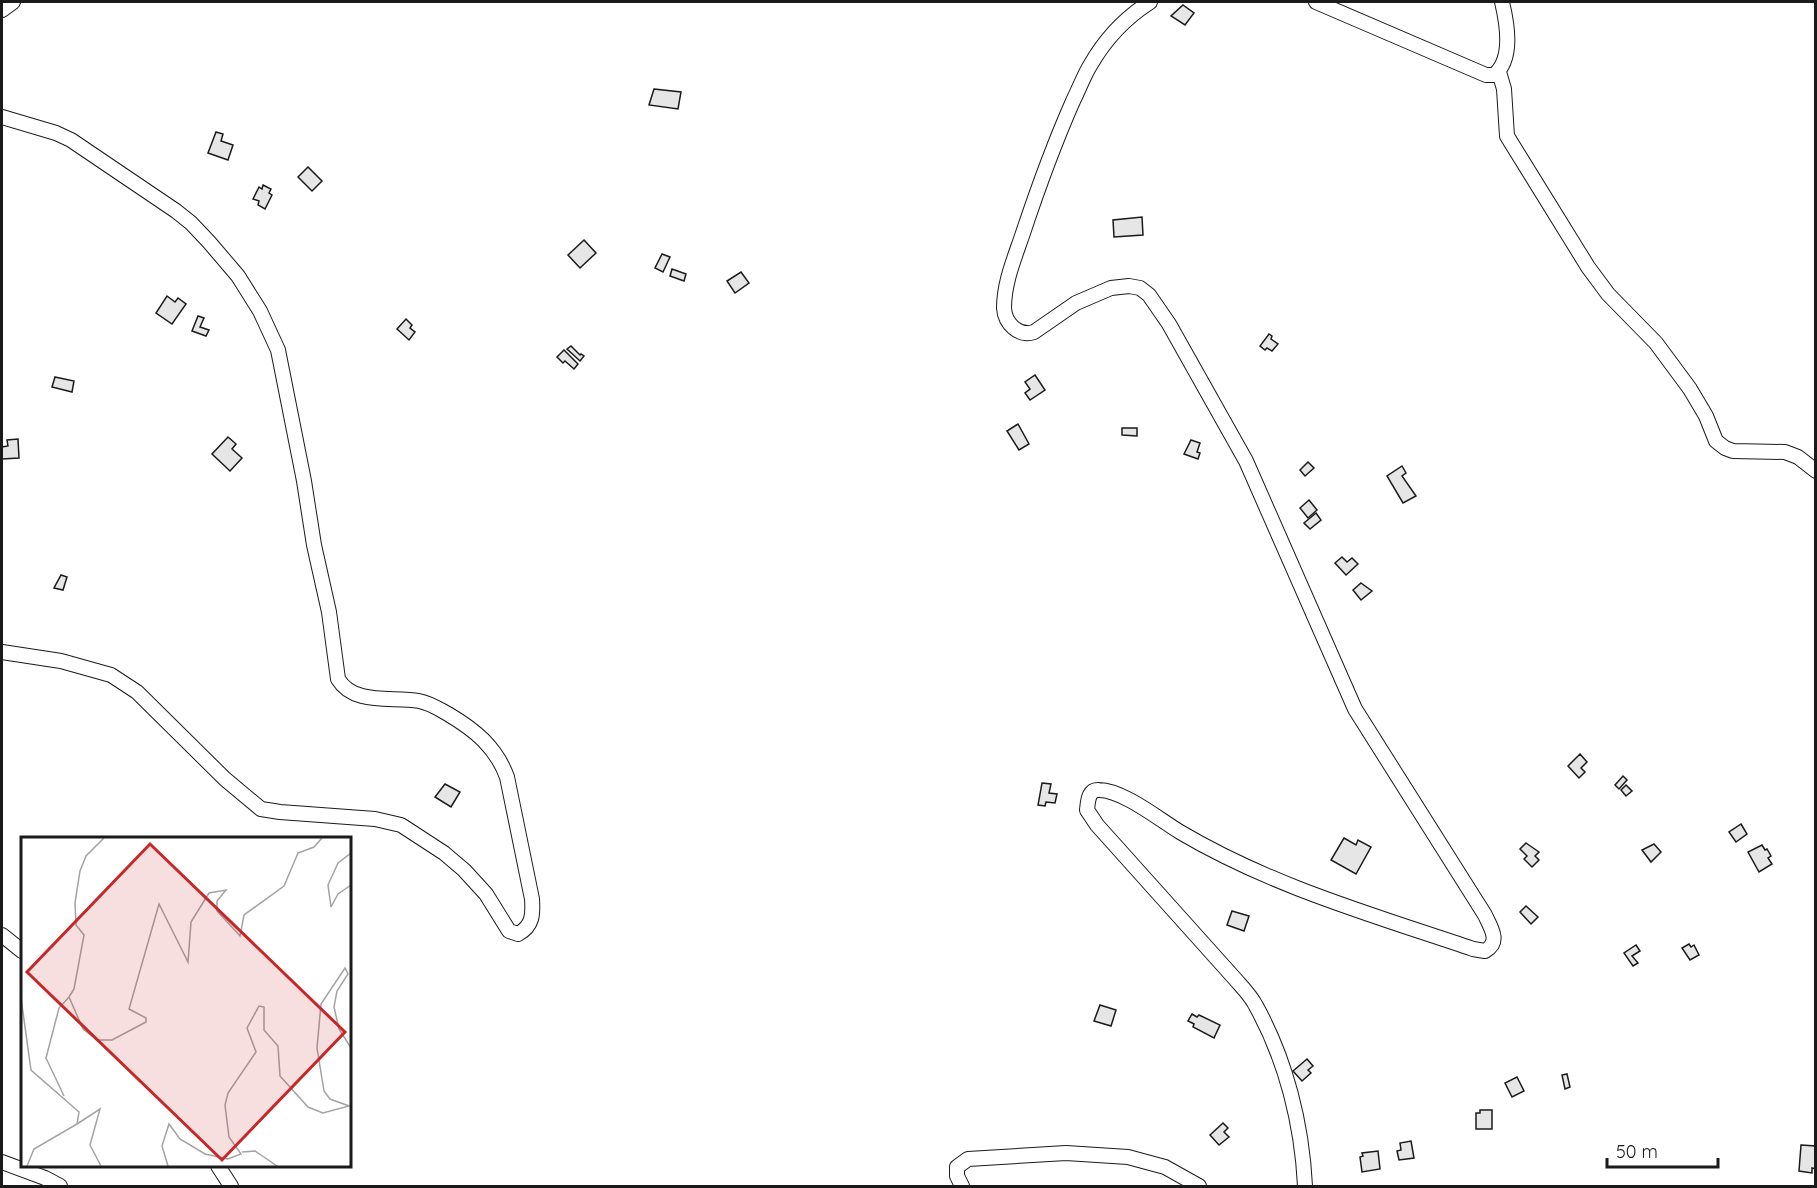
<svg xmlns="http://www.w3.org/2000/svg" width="1817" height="1188" viewBox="0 0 1817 1188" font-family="Quicksand,sans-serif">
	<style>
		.building { fill: #e6e6e6; stroke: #1a1a1a; stroke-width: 1.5 }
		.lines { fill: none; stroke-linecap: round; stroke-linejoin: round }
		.minor-casing { stroke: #1a1a1a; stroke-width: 16 }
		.minor { stroke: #fff; stroke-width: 14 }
		.inset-road { fill: none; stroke: #a3a3a3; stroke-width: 1.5 }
		.view { fill: #c62828; fill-opacity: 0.15; stroke: #c62828; stroke-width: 3 }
		.inset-edge { fill: none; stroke: #1a1a1a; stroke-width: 3 }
	</style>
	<rect width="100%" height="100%" fill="#fff"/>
	<g class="building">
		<polygon points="1183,5 1194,13 1185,25 1171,16"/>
		<polygon points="654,89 681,92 678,109 649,105"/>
		<polygon points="216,132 223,134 221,141 233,145 228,160 208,153"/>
		<polygon points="308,167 322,181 312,191 298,177"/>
		<polygon points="263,185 271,189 269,193 272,195 265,209 258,205 259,201 253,199 259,187 262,189"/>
		<polygon points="1142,217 1143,235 1114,237 1113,220"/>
		<polygon points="584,240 596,253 580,268 568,255"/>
		<polygon points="662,254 670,257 663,272 655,268"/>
		<polygon points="672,269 686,274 684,281 670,276"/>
		<polygon points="741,272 749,283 735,293 727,281"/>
		<polygon points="167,296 175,302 178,298 186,304 172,324 156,313"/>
		<polygon points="198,316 204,318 200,327 209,330 206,336 192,331"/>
		<polygon points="406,319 412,325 410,328 415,332 409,340 397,329"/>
		<polygon points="1269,334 1272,336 1271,339 1278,344 1272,351 1267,348 1265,350 1260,346"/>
		<polygon points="571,346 580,355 581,354 584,356 580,361 567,349"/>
		<polygon points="564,350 578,364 574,369 565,361 563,363 557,357"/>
		<polygon points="1035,375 1045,390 1030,400 1025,393 1030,389 1025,382"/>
		<polygon points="55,377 74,381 72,392 52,387"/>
		<polygon points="1018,424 1029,444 1019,450 1007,431"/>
		<polygon points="1122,428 1137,428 1137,436 1122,435"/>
		<polygon points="228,437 236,444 232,449 242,458 230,471 212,454"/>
		<polygon points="18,439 19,458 2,459 2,447 8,446 7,440"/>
		<polygon points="1191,440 1200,443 1197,452 1200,453 1198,459 1184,454"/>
		<polygon points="1308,462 1314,468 1305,476 1300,470"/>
		<polygon points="1402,466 1406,473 1402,476 1416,496 1403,503 1387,476"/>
		<polygon points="1309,500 1317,510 1308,518 1300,508"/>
		<polygon points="1316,513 1321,520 1310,529 1304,523"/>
		<polygon points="1342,557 1347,562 1352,558 1358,564 1346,575 1335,563"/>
		<polygon points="61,575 67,577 63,590 54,588"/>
		<polygon points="1361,583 1372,591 1361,600 1353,590"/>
		<polygon points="1580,754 1587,762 1581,768 1585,772 1579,778 1568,766"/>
		<polygon points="1623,776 1627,780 1619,789 1615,785"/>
		<polygon points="1042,783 1051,784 1049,793 1057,794 1055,803 1046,802 1045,806 1038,805"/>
		<polygon points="445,784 460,792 451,807 435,797"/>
		<polygon points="1626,785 1632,791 1626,796 1621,790"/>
		<polygon points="1741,824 1747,834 1736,842 1729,832"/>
		<polygon points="1344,838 1356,845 1358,840 1371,847 1356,874 1331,860"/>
		<polygon points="1526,843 1539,852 1535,856 1539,860 1532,867 1524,859 1527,856 1520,849"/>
		<polygon points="1654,844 1661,852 1651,862 1642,850"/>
		<polygon points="1762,845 1765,850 1767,849 1771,856 1768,858 1772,864 1759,872 1748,852"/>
		<polygon points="1526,906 1538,917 1531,924 1520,912"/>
		<polygon points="1232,911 1249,916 1244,931 1227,925"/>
		<polygon points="1689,944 1691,947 1694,945 1699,955 1690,960 1682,948"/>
		<polygon points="1636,945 1640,951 1632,956 1638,963 1633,966 1624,953"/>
		<polygon points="1100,1005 1116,1010 1111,1026 1094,1021"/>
		<polygon points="1192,1014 1197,1017 1199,1015 1220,1025 1214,1038 1193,1027 1194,1024 1188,1021"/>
		<polygon points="1307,1059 1313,1066 1308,1070 1311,1073 1302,1081 1293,1071"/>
		<polygon points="1567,1074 1570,1087 1565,1089 1562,1075"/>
		<polygon points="1517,1077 1524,1091 1512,1097 1505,1083"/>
		<polygon points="1480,1110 1492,1110 1492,1129 1476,1129 1476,1113 1480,1113"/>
		<polygon points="1223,1123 1228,1128 1224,1132 1229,1137 1219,1145 1210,1135"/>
		<polygon points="1411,1141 1414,1158 1399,1160 1397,1151 1401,1150 1400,1143"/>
		<polygon points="1801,1145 1816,1146 1816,1169 1812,1168 1812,1173 1799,1171"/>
		<polygon points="1378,1151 1380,1169 1362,1172 1360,1157 1363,1156 1362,1153"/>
	</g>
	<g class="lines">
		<g class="minor-casing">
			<g id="minor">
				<path d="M 1150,2 C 1125,18 1106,38 1091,64 C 1084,75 1079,89 1073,101 C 1054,144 1038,188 1023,233 C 1015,257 1004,282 1004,308 C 1005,324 1019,337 1034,332 L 1076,303 L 1111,288 L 1129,286 L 1140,288 L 1149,295 L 1169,324 L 1246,461 L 1355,709 L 1485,915 C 1491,928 1501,942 1485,951 L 1473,949 C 1373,915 1271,886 1180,832 C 1160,820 1123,790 1099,790 C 1088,789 1088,802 1087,810 L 1097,825 L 1236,980 C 1243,988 1251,996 1256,1006 C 1286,1060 1302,1124 1305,1186"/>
				<path d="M 1316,2 L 1486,75 L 1494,75 C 1514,59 1507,23 1502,2"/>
				<polyline points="2,10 13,2"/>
				<polyline points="1499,72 1504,89 1507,136 1588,267 1608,294 1656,343 1690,389 1706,416 1716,441 1725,448 1733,451 1785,452 1798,457 1816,471"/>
				<path d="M 2,117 L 56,133 L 71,140 L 176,211 L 191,223 L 209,242 L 238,276 L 260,311 L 278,350 L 304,481 L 314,545 L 329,612 L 338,679 C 354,706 393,696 419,701 C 430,703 439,709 448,714 C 475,730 496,747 507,777 L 532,899 C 533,914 533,926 518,934 L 509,931 L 486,894 L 464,870 L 444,853 L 401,825 L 375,819 L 280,812 L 261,809 L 225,779 L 137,692 L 111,675 L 61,661 L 2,652"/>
				<polyline points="2,935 22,951"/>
				<polyline points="2,1162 45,1178 60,1186"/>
				<polyline points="218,1166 231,1186"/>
				<polyline points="962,1186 957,1176 957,1167 968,1159 1066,1153 1128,1157 1165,1167 1199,1186"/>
			</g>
		</g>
		<use href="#minor" class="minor"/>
	</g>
	<g transform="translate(21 837)">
		<rect width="330" height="330" fill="#fff"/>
		<path class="inset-road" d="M 310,70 L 307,48 L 317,26 L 330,16M 310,70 L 317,57 L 330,48M 48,160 L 53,152 L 63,98 L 55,88 L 54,66 L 59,34 L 65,19 L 83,1M 0,161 L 10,233 L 58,275 L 56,287 L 13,312 L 6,329M 43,259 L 25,221 L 38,171 L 48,160 L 62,192 L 76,203 L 91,203 L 125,185 L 125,181 L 108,172 L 138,67 L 167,125 L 170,85 L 188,56 L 205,53 L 196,64 L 196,74 L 219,99 L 223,78 L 263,49 L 277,16 L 293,10 L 301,1M 56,287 L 79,272 L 69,308 L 80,329M 221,315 L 234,314 L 256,329M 147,329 L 141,309 L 148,287 L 159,302 L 184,317 L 207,322 L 220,317 L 208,300 L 204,268 L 207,256 L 235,215 L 226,191 L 238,169 L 243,170 L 243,193 L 257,209 L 259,239 L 287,270 L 302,276 L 328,269 L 309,262 L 303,254 L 296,211 L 300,167 L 324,131 L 327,137 L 316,154 L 313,170 L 318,192 L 330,211"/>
		<path class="view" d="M 129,7 L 324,195 L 201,323 L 6,135 Z"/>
		<rect width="330" height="330" class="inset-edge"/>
	</g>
	<rect width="1817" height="1188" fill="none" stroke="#1a1a1a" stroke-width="6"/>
	<path d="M1607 1158v9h111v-9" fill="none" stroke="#1a1a1a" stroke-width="3"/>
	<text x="1616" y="1158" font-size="18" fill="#1a1a1a" stroke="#ffffff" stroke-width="4.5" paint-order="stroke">50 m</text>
</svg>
